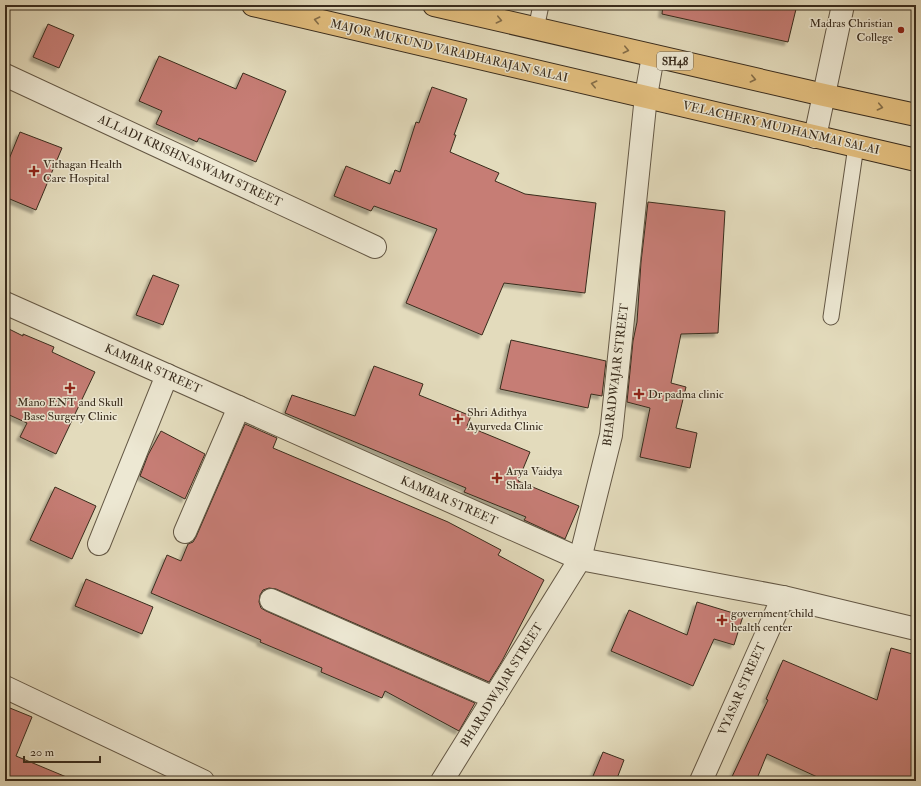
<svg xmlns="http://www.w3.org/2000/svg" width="921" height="786" viewBox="0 0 921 786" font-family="'IM FELL Double Pica',serif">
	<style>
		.building { fill: #c67d74; stroke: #392c1d; filter: url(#shadow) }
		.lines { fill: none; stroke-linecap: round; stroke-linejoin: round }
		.service-casing { stroke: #645845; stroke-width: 17 }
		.minor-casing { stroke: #645845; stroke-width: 24 }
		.tertiary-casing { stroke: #645845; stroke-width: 24 }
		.primary-casing { stroke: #392c1d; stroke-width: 24 }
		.service { stroke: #ede8d3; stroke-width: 15 }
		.minor { stroke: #ede8d3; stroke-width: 22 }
		.tertiary { stroke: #ede8d3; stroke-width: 22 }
		.primary { stroke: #e2be7e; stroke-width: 22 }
		.oneway { stroke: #856e49 }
		.poi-dot { fill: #8f2418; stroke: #ede8d3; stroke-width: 1.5 }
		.labels { text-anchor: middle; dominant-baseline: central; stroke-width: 3; stroke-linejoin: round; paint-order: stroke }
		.shield { fill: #ede8d3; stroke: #6f6454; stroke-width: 1 }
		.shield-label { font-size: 11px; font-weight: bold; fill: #392c1d }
		.poi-label { font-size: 12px; fill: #392c1d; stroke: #ede8d3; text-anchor: start }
		.street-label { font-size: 12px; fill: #392c1d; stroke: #ede8d3 }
	</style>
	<defs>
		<filter id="shadow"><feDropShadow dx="-3.5" dy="3.5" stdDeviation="1" flood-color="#0004"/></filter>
	</defs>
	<rect width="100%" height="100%" fill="#e3dbbc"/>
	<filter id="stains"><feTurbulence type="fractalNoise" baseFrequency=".005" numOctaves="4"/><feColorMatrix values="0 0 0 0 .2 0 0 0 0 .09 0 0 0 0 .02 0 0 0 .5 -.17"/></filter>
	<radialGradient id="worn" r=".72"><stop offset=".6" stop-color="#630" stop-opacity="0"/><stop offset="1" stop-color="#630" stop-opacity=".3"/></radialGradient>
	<g class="building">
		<polygon points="663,5 797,5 788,42 662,14"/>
		<polygon points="48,24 74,35 59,68 33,57"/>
		<polygon points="159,56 236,89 243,73 286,91 256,162 199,138 197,142 156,124 162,111 139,101"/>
		<polygon points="432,87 467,99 454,135 456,135 450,152 499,173 495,181 525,194 596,203 585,293 504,283 482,335 406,303 437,229 374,206 371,211 334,196 346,166 390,184 395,170 400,172 416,122 419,123"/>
		<polygon points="20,132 62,148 36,210 5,197 5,169"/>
		<polygon points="648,202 725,211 718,333 681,334 671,383 686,387 676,428 697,433 690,468 640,457 650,408 627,402 633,341 637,322 641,262"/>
		<polygon points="153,275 179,285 163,325 136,315"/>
		<polygon points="5,327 23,336 23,334 54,347 52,352 95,372 56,454 20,437 27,423 5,413"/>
		<polygon points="511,340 606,361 602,396 591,394 588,408 500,389"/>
		<polygon points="374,366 423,384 419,395 471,416 467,426 530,452 518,481 579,506 565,539 524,520 526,517 464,492 466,488 285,413 292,395 355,416"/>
		<polygon points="245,424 277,438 273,448 448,522 501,550 498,555 544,580 502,661 489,682 276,589 269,588 263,590 260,595 259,602 261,608 266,611 475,703 459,731 385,691 382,698 321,672 322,668 260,642 261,640 151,593 167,555 181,561 188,544 193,542 196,537"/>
		<polygon points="161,431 205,454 185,499 140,476 148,455"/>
		<polygon points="55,487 96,506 72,559 30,540"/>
		<polygon points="86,579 153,607 142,634 75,606"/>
		<polygon points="697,602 743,616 734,645 714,639 693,686 611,651 629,610 687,635"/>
		<polygon points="891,648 916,655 916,781 826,781 767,754 756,781 730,781 768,700 766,699 783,660 877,700"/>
		<polygon points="5,706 32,717 16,756 76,781 5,781"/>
		<polygon points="603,752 624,760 616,781 591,781"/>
	</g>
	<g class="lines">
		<g class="service-casing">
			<g id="service">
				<polyline points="536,29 541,5"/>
				<polyline points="831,317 856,146"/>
			</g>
		</g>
		<g class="minor-casing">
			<g id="minor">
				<polyline points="5,75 375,247"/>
				<polyline points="5,303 580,559 783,597 916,629"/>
				<polyline points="185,532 239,407"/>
				<polyline points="99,544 167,375"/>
				<polyline points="271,600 494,698"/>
				<polyline points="5,687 203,781"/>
				<polyline points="701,781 783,597"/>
			</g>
		</g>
		<g class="tertiary-casing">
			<g id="tertiary">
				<polyline points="815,137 843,5"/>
				<polyline points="442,781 580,559 611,435 646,96 653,56"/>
			</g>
		</g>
		<g class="primary-casing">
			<g id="primary">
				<polyline points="253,5 916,160"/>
				<polyline points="434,5 824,95 916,115"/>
			</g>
		</g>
		<use href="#service" class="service"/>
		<use href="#minor" class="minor"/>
		<use href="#tertiary" class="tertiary"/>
		<use href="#primary" class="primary"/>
	</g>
	<defs><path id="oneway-chevron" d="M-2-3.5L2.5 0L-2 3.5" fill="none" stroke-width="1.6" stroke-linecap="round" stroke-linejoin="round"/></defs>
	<g class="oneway">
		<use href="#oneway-chevron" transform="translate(317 20) rotate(-167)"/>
		<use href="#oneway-chevron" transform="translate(499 20) rotate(13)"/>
		<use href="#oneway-chevron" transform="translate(626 50) rotate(13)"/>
		<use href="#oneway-chevron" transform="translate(753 79) rotate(13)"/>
		<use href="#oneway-chevron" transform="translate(594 84) rotate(-167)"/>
		<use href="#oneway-chevron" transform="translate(880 107) rotate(12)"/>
	</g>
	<g class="poi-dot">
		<circle cx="901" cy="30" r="4"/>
		<path d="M32 165h4v4h4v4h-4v4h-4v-4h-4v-4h4z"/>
		<path d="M68 382h4v4h4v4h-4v4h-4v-4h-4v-4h4z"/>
		<path d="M637 388h4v4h4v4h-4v4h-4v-4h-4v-4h4z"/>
		<path d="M456 413h4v4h4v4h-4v4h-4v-4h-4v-4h4z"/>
		<path d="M495 472h4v4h4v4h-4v4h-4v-4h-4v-4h4z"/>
		<path d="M720 614h4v4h4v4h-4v4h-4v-4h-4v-4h4z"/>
	</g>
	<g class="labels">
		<rect class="shield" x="657" y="52" width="36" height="18" rx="3"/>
		<g class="shield-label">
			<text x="675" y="61">SH48</text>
		</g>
		<g class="poi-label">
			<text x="893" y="23" text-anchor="end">Madras Christian<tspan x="893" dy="14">College</tspan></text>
			<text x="43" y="164">Vithagan Health<tspan x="43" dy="14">Care Hospital</tspan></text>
			<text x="648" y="394">Dr padma clinic</text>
			<text x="70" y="402" text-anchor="middle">Mano ENT and Skull<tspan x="70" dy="14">Base Surgery Clinic</tspan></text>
			<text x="467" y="412">Shri Adithya<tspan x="467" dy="14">Ayurveda Clinic</tspan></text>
			<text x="506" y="471">Arya Vaidya<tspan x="506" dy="14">Shala</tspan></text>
			<text x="731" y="613">government child<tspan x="731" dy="14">health center</tspan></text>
		</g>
		<g class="street-label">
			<text transform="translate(449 51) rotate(13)">MAJOR MUKUND VARADHARAJAN SALAI</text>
			<text transform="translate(781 128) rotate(13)">VELACHERY MUDHANMAI SALAI</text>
			<text transform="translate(190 161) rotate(25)">ALLADI KRISHNASWAMI STREET</text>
			<text transform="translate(153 369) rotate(24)">KAMBAR STREET</text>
			<text transform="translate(616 375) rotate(-83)">BHARADWAJAR STREET</text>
			<text transform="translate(449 501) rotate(24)">KAMBAR STREET</text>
			<text transform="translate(502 685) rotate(-58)">BHARADWAJAR STREET</text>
			<text transform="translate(742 689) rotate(-66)">VYASAR STREET</text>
		</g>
	</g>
	<rect width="921" height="786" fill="none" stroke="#e3dbbc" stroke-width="20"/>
	<rect x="6" y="6" width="909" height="774" fill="none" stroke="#392c1d" stroke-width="2"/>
	<rect x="10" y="10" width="901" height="766" fill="none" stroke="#392c1d"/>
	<path d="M24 756v6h76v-6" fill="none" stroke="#392c1d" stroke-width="2"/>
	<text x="30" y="756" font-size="12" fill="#392c1d" stroke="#ede8d3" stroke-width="3" paint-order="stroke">20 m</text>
	<rect width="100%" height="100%" filter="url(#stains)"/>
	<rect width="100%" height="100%" fill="url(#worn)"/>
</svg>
